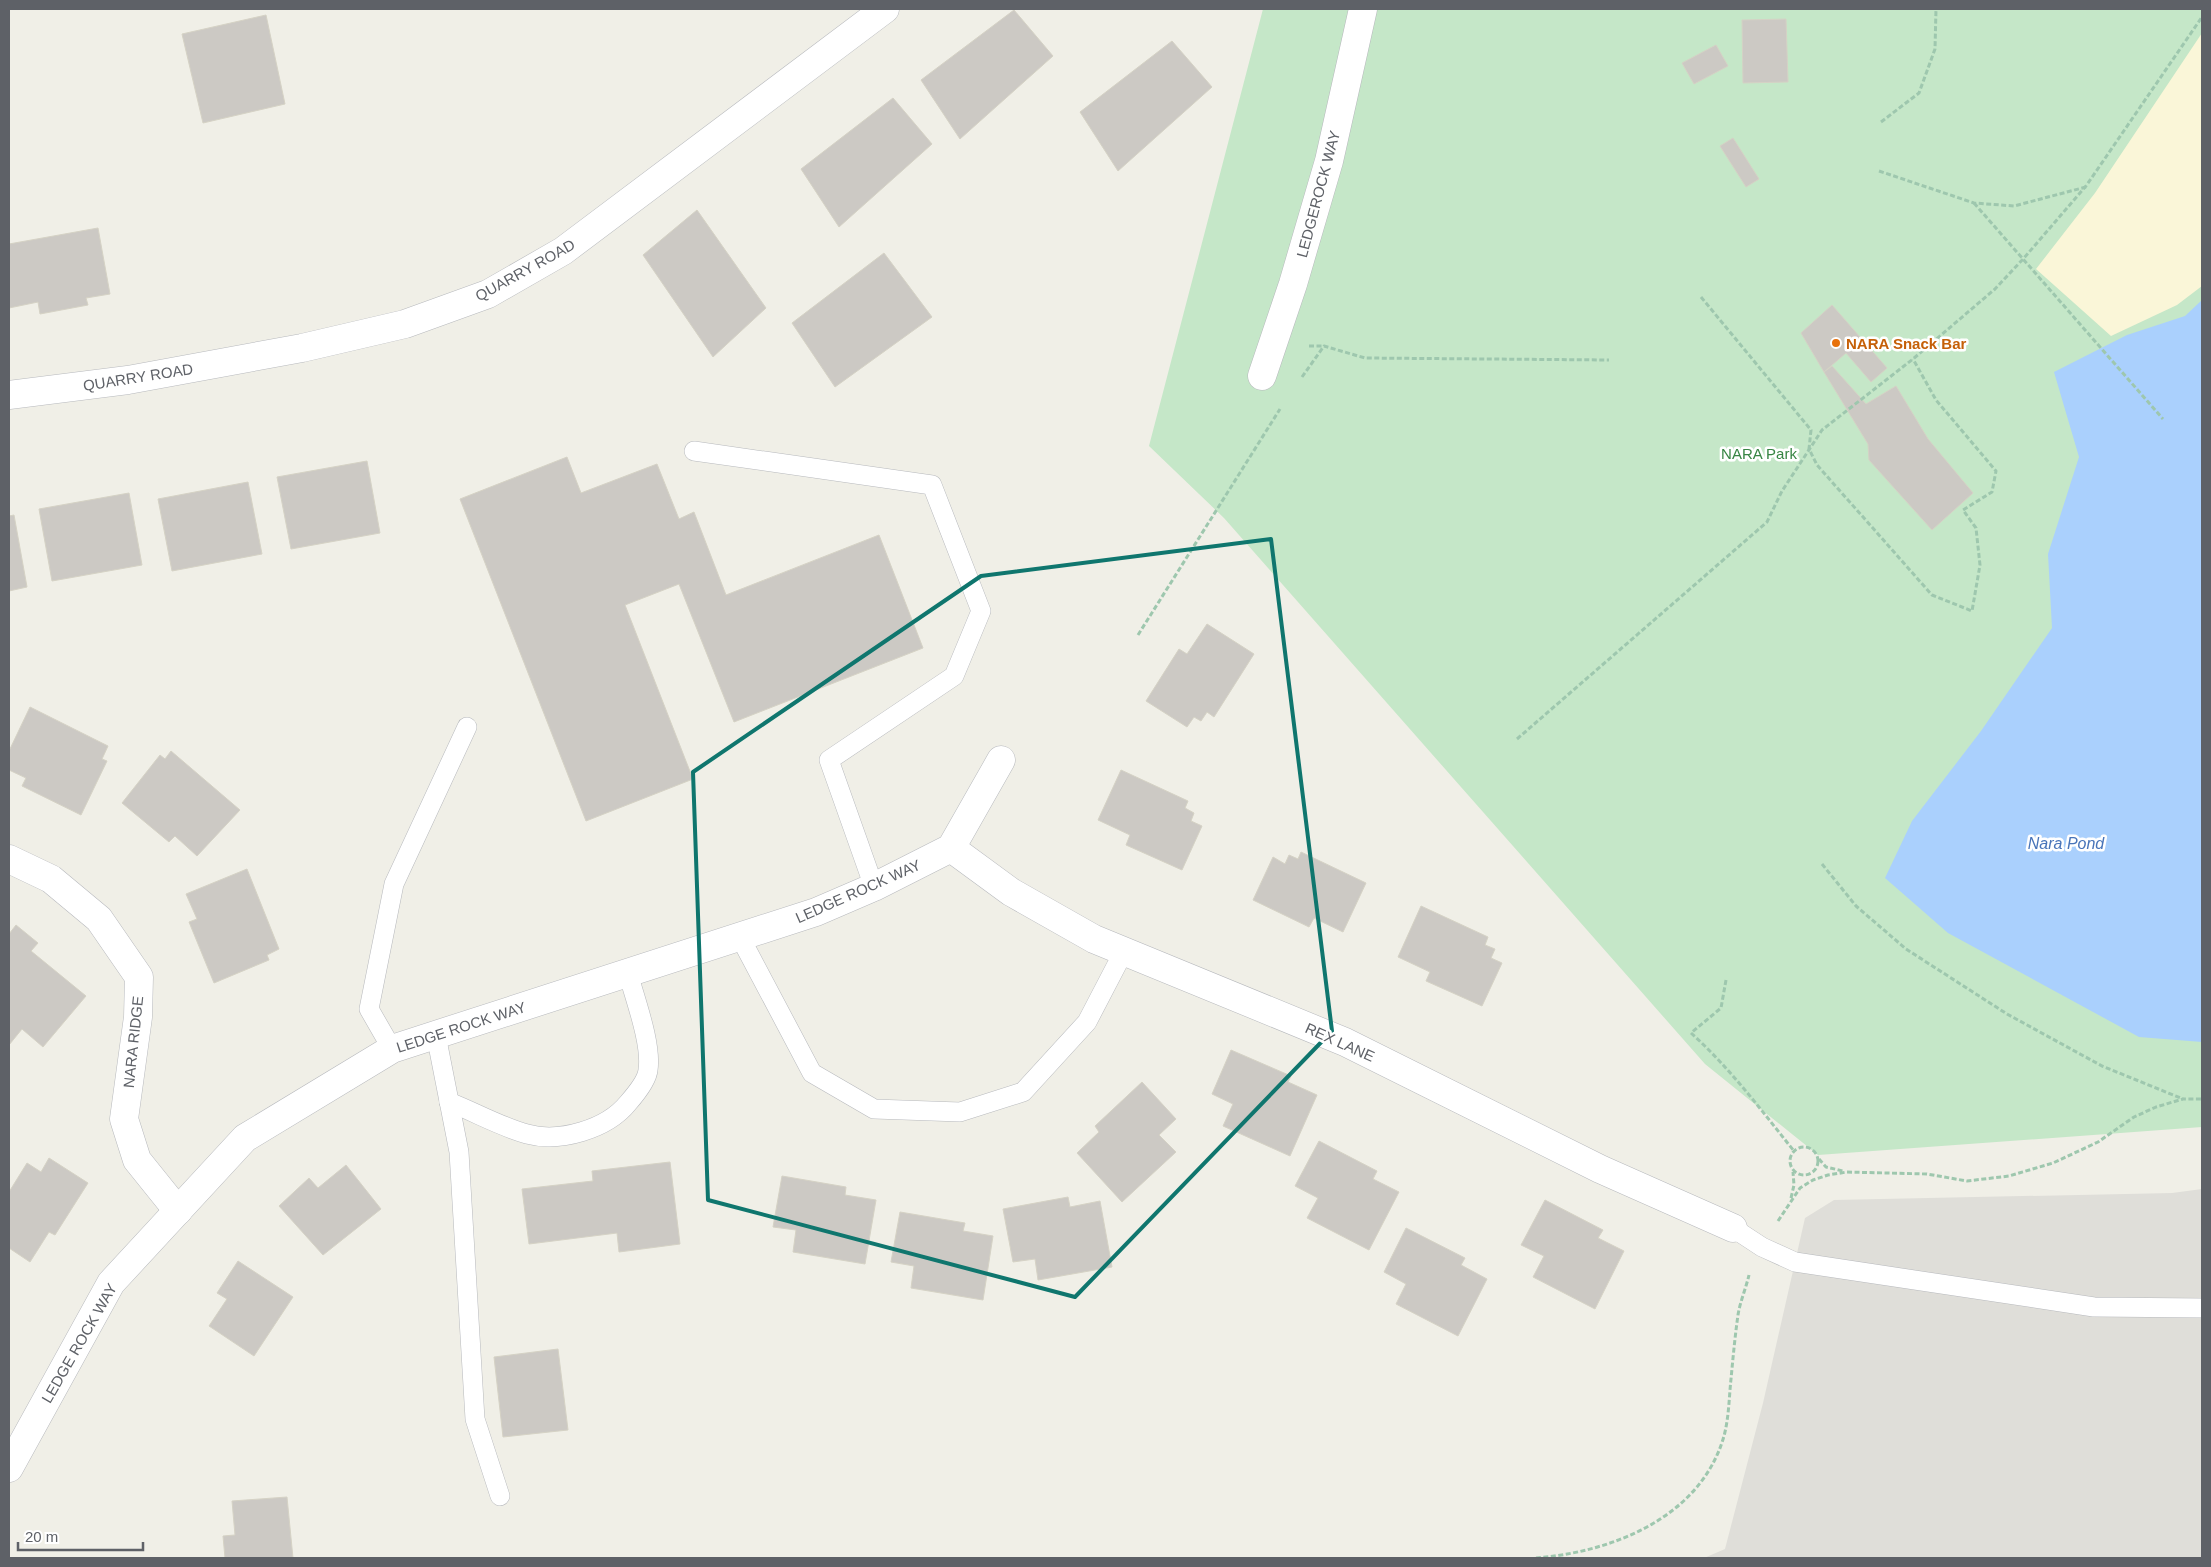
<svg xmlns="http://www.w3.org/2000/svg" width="2211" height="1567" viewBox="0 0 2211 1567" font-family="Arial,sans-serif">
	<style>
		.industrial { fill: #dfded9 }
		.green { fill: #c5e7c8 }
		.sand { fill: #faf6d8 }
		.water { fill: #aad0fd }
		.building { fill: #ccc9c4; stroke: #d5d2c5 }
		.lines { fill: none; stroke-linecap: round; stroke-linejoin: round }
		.service-casing { stroke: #b7b9bd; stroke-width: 20 }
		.minor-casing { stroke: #b7b9bd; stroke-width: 29 }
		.path { stroke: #9ec7ae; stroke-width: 3; stroke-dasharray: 5 2.5; stroke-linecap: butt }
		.service { stroke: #fff; stroke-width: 19 }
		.minor { stroke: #fff; stroke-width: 28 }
		.marked { fill: none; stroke: #0f766e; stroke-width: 4; stroke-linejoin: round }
		.food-dot { fill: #e8710a; stroke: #fff; stroke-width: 2 }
		.labels { text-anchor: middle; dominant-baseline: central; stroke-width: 5; stroke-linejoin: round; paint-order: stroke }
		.street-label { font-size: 15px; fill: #5e6167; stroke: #fff }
		.food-label { font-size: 15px; font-weight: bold; fill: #c56008; stroke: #fff; text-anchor: start }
		.park-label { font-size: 15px; fill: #378543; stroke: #fff }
		.water-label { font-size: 16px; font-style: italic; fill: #4874b9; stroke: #fff }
	</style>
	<rect width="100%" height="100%" fill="#f0efe7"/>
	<polygon class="industrial" points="2202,1189 2202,1558 1704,1558 1725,1549 1763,1403 1805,1218 1834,1200 2172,1193"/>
	<polygon class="green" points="1263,9 2202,9 2202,1127 1818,1155 1705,1064 1224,518 1149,446"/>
	<polygon class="sand" points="2202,33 2202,286 2177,305 2111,336 2036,269 2095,193"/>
	<polygon class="water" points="2202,300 2202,1042 2139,1037 1948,933 1885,878 1912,821 1981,731 2052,628 2048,554 2079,457 2054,372 2127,335 2185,316"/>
	<g class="building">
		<polygon points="1014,10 1053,56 960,139 921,80"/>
		<polygon points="266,15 285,104 203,123 182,34"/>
		<polygon points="1786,19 1788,82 1743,83 1742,20"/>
		<polygon points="1172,41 1212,87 1118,171 1080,112"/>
		<polygon points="1716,45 1728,66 1694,84 1682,63"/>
		<polygon points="893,98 932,144 839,227 801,169"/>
		<polygon points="1733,138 1759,179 1746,187 1720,146"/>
		<polygon points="697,210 766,308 713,357 643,255"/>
		<polygon points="98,228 110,294 86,298 88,305 40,314 38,302 9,308 9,244"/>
		<polygon points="884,253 932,317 835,387 792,323"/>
		<polygon points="1832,305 1887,368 1871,382 1846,353 1824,372 1801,333"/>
		<polygon points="1832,366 1866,404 1896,386 1928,439 1973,493 1932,530 1869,460 1868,444 1824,372"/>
		<polygon points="567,457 581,493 657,464 679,519 694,512 726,595 879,535 923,648 734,722 679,584 625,605 693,779 586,821 460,499"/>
		<polygon points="367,461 380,533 291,549 277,477"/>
		<polygon points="248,482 262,554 172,571 158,499"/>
		<polygon points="129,493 142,565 52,581 39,509"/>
		<polygon points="14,515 27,587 9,591 9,516"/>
		<polygon points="1207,624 1254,654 1214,717 1207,712 1201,721 1194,717 1187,727 1146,701 1179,649 1187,654"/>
		<polygon points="30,707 108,746 102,759 107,761 81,815 22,786 26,778 9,770 9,751"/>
		<polygon points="171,751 240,810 197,856 175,836 169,842 122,803 160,755 165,759"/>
		<polygon points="1121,770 1188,801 1185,808 1194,813 1191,821 1202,826 1182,870 1126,845 1130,835 1098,820"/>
		<polygon points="1301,852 1366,883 1343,932 1314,918 1309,927 1253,900 1273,857 1285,864 1289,855 1298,859"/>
		<polygon points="247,869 279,949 267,955 269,960 214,983 189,922 197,919 186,894"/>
		<polygon points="1421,906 1488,937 1485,945 1495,949 1491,958 1502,963 1482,1006 1426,981 1430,972 1398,957"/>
		<polygon points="16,925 38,943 31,951 86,996 43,1047 22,1029 9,1045 9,934"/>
		<polygon points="1231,1050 1291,1076 1288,1082 1317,1095 1290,1156 1223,1126 1233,1104 1212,1094"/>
		<polygon points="1142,1082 1176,1119 1159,1135 1176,1152 1122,1202 1077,1153 1099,1132 1095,1126"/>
		<polygon points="1319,1141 1377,1171 1373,1179 1399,1192 1369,1250 1307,1218 1318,1198 1295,1186"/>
		<polygon points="49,1158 88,1183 55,1235 49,1232 30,1262 9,1248 9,1192 27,1163 41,1172"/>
		<polygon points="670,1162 680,1244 619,1252 617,1233 529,1244 522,1189 593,1181 592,1171"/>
		<polygon points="346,1165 381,1209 323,1255 279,1206 309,1178 318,1188"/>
		<polygon points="782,1176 846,1187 845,1195 876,1200 865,1264 793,1252 796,1230 773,1227"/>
		<polygon points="1068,1197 1070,1207 1100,1201 1112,1267 1038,1280 1035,1259 1013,1262 1003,1209"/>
		<polygon points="1545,1200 1603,1230 1598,1238 1624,1251 1595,1309 1533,1277 1544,1256 1521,1245"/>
		<polygon points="900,1212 965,1223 963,1231 993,1236 983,1300 911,1288 914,1266 891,1262"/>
		<polygon points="1406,1228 1465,1258 1461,1265 1487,1279 1458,1336 1396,1304 1406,1284 1384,1272"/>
		<polygon points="238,1261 293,1297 254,1356 209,1326 227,1299 217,1293"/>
		<polygon points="558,1349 568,1430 503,1437 494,1357"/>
		<polygon points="287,1497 293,1558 225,1558 223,1536 235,1535 232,1501"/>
	</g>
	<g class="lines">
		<g class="service-casing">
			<g id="service">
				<polyline points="694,451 932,485 981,611 954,676 829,760 874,887"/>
				<polyline points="740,937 812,1073 874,1109 960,1112 1023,1092 1087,1022 1124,951"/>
				<polyline points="436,1035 459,1152 475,1419 500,1496"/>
				<polyline points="392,1049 369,1009 394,884 467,727"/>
				<path d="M 449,1102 C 475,1112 501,1127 527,1134 C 560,1143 607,1129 628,1103 C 635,1095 647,1081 648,1070 C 652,1044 635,999 628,973"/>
				<polyline points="1733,1228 1762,1247 1795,1262 2094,1307 2202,1308"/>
			</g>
		</g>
		<g class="minor-casing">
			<g id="minor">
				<polyline points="1262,376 1293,284 1329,161 1363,9"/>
				<polyline points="9,395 128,380 302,348 405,324 488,294 563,251 885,9"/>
				<polyline points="951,848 1011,892 1094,939 1345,1042 1600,1169 1733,1228"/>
				<polyline points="9,859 51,879 99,919 139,977 138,1017 124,1119 137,1160 178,1211"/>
				<polyline points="9,1468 111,1283 245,1138 392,1049 816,912 874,887 951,848 1001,760"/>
			</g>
		</g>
		<g class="path">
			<polyline points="1881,122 1919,93 1935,49 1936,9"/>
			<polyline points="1879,171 1974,203 2014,206 2086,187"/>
			<polyline points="1974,203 2163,419"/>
			<polyline points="1701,297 1811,430 1809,449 1817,465 1932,595 1972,611 1980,565 1976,528 1963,510 1992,492 1996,471 1936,400 1913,359"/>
			<polyline points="1309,346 1323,346"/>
			<polyline points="1302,377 1324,346 1365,358 1609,360"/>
			<polyline points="1138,635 1280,409"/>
			<polyline points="1517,739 1767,522 1782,491 1822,430 1913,359 1995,289 2024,258 2086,186 2202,17"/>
			<polyline points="1822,864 1856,906 1906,949 2007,1014 2102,1066 2183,1099"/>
			<path d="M 1726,980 L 1721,1008 L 1691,1033 C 1730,1068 1761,1110 1794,1151"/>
			<circle cx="1804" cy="1161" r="14"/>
			<polyline points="1819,1159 1826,1167 1843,1171"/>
			<polyline points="1791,1198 1794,1185 1793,1172"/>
			<polyline points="1778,1221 1800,1188 1813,1180 1828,1175 1847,1172 1927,1174 1967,1181 2009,1176 2053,1163 2098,1142 2134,1117 2156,1107 2183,1099 2202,1099"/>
			<path d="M 1536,1558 C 1613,1552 1701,1517 1724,1436 C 1729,1417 1729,1398 1731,1379 C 1733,1358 1735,1336 1738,1315 C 1740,1302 1746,1288 1749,1275"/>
		</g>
		<use href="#service" class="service"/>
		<use href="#minor" class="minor"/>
	</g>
	<path class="marked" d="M 1271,539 L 1332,1031 L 1075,1297 L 708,1200 L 693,772 L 981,576 Z"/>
	<circle class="food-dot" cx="1836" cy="343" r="5"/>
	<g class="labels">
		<g class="street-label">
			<text transform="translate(1318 194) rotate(-75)">LEDGEROCK WAY</text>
			<text transform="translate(525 270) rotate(-29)">QUARRY ROAD</text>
			<text transform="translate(138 377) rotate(-9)">QUARRY ROAD</text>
			<text transform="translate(858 891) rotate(-24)">LEDGE ROCK WAY</text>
			<text transform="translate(461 1027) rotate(-18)">LEDGE ROCK WAY</text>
			<text transform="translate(133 1042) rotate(-84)">NARA RIDGE</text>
			<text transform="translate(1340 1042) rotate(24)">REX LANE</text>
			<text transform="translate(79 1343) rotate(-60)">LEDGE ROCK WAY</text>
		</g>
		<g class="food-label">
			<text x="1846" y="343">NARA Snack Bar</text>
		</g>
		<g class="park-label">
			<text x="1759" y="453">NARA Park</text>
		</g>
		<g class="water-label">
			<text x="2066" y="843">Nara Pond</text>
		</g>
	</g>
	<rect width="2211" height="1567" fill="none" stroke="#5e6167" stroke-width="20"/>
	<path d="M18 1542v8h125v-8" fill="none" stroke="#5e6167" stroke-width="2.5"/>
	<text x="25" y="1542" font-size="15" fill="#5e6167" stroke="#ffffff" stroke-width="4" paint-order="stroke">20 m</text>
</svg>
